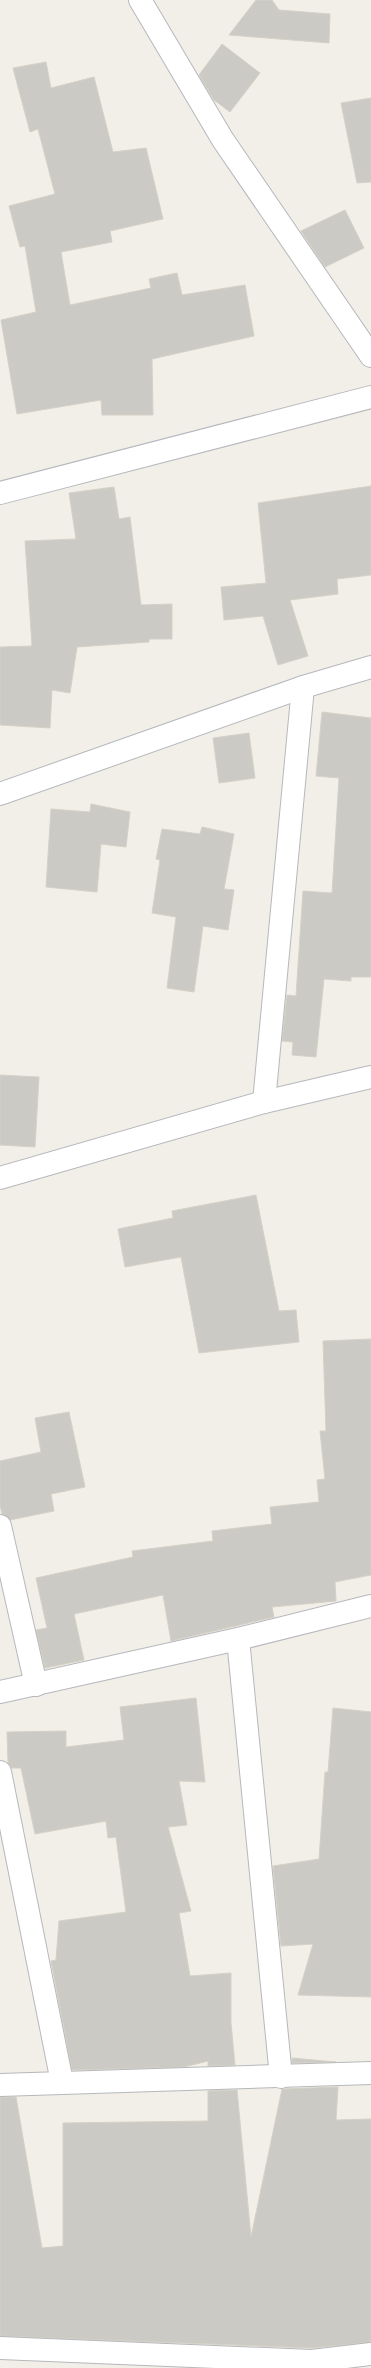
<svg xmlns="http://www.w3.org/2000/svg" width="371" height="2368" viewBox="0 0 371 2368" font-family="Rubik,sans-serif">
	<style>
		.building { fill: #cccac5; stroke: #d6d1c6 }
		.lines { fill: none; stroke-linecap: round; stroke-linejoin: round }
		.street-casing { stroke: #b5b8bc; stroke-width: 24 }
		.street { stroke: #fff; stroke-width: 22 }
	</style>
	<rect width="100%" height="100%" fill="#f1efe8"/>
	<g class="building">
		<polygon points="256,0 272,0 279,10 330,14 329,43 229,35"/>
		<polygon points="222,44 260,73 230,112 214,100 199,75"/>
		<polygon points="46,62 51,88 94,77 113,152 146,148 163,219 110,231 112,242 61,252 70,305 151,288 149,279 177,273 182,295 245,285 254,336 152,359 153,415 102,415 101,400 17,414 1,320 36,312 25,246 20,247 9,206 55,194 38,129 30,132 13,68"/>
		<polygon points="371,98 371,182 357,183 341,103"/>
		<polygon points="345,210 364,248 325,267 301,231"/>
		<polygon points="371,486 371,575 337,579 338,594 290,600 308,656 278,665 263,616 224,620 221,587 266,583 258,503"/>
		<polygon points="114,487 119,519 130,517 141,605 172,604 172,639 149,639 149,642 77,647 70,693 52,690 50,728 0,725 0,647 32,646 25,541 76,539 69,493"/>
		<polygon points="322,712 371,718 371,977 351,977 351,981 324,979 316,1057 292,1055 293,1042 282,1041 287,995 296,996 303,891 332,893 339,778 316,776"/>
		<polygon points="249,733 255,778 219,783 213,738"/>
		<polygon points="91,804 130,812 126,847 101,844 97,892 46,887 51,809 90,812"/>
		<polygon points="202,827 234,834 224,889 234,890 228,930 203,926 194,992 167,988 176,917 152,913 160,860 156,859 162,829 200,834"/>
		<polygon points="0,1075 39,1077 35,1147 0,1145"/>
		<polygon points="256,1195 279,1311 296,1310 299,1342 199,1353 181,1257 125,1267 118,1229 173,1218 172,1211"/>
		<polygon points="371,1339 371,1575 335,1582 336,1601 272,1607 274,1617 171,1641 163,1595 74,1614 84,1660 45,1668 36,1630 47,1628 36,1578 133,1557 132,1551 213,1541 212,1531 272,1524 270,1507 319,1502 317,1480 325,1479 320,1431 326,1431 323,1341"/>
		<polygon points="69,1412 85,1487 51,1494 54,1511 10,1520 2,1514 0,1505 0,1461 41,1452 35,1418"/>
		<polygon points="196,1698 205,1782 179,1781 187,1825 168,1827 191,1911 179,1913 190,1976 231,1973 231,2023 235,2065 208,2066 208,2061 184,2067 72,2070 51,1961 56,1960 59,1921 126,1912 116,1837 108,1838 106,1821 35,1834 21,1768 11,1768 8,1762 7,1732 66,1731 66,1747 124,1740 120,1707"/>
		<polygon points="333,1708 371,1712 371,1997 298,1995 313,1944 281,1946 273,1866 319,1859 325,1772 328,1772"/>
		<polygon points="292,2058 336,2062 292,2063"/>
		<polygon points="338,2087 336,2120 371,2119 371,2342 312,2348 0,2336 0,2097 16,2097 42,2248 63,2246 63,2123 208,2121 208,2091 237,2090 251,2237 282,2089"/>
	</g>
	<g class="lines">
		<g class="street-casing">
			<g id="street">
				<polyline points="140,0 223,140 371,356"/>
				<polyline points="0,493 371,397"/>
				<polyline points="0,794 303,687 371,667"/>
				<polyline points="264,1102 303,687"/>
				<polyline points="0,1178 264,1102 371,1077"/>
				<polyline points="0,1526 36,1685"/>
				<polyline points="238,1639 281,2077"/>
				<polyline points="0,1692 238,1639 371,1606"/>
				<polyline points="0,1772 62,2082"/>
				<polyline points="0,2085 371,2073"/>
				<polyline points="0,2348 312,2361 371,2354"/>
			</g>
		</g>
		<use href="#street" class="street"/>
	</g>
</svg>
